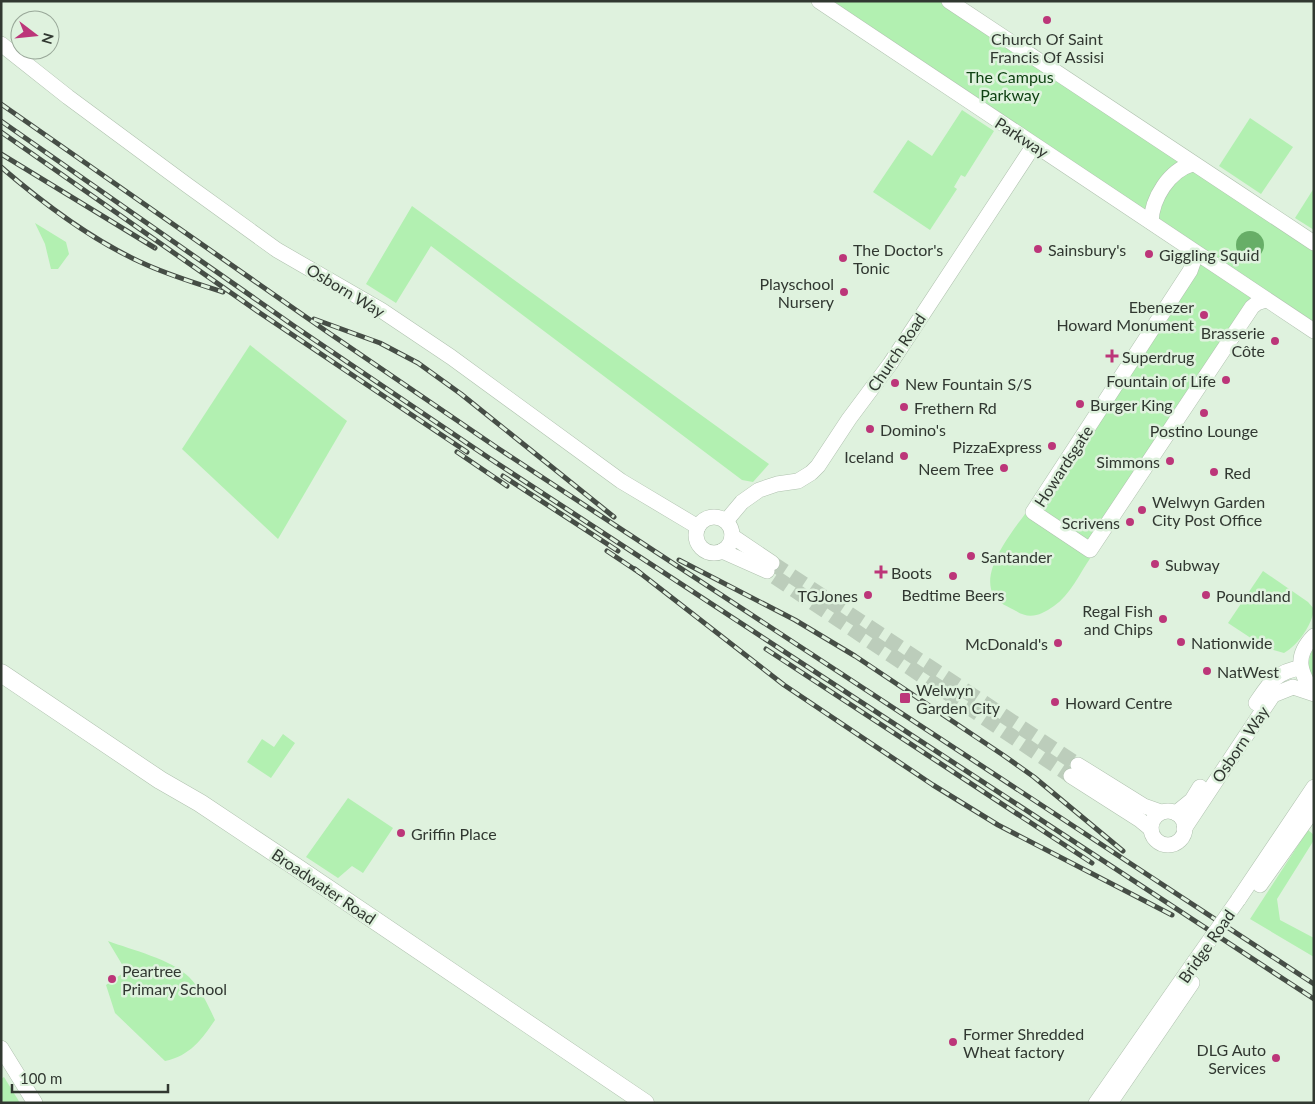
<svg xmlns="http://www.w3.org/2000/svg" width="1315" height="1104" viewBox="0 0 1315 1104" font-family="Lato,sans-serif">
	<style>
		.green { fill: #b2f0b1 }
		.water { fill: #67ae67 }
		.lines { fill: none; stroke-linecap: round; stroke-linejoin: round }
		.secondary-tunnel { stroke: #bccdbb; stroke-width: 15; stroke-dasharray: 15 8; stroke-linecap: butt }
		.secondary-casing { stroke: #b0c2af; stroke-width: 16 }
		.primary-casing { stroke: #b0c2af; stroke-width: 19 }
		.secondary { stroke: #fff; stroke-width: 15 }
		.primary { stroke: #fff; stroke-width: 18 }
		.rail-casing { stroke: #464e46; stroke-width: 5 }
		.rail { stroke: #dff2de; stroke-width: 3; stroke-dasharray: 9; stroke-linecap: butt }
		.secondary-bridge-casing { stroke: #b0c2af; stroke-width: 16; stroke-linecap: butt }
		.secondary-bridge { stroke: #fff; stroke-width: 15 }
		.poi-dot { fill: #bc3679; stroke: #dff2de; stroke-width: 2 }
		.labels { text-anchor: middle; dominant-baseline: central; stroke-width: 5; stroke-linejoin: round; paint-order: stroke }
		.poi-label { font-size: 16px; fill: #313831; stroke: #dff2de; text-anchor: start }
		.park-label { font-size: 16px; fill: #104213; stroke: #dff2de }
		.street-label { font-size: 16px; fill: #313831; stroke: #dff2de }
	</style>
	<rect width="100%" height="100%" fill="#dff2de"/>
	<g class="green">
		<polygon points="833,1 941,1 1180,160 1148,212 835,6"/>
		<polygon points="962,110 994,131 965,177 961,175 954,187 957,189 930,230 873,192 908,140 932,156"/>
		<polygon points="1250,118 1293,147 1261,194 1219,166"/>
		<polygon points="1193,170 1314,249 1314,323 1158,218 1157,206 1178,175"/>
		<polygon points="1314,188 1314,230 1295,218"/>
		<polygon points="412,206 769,464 753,482 742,480 431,246 396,303 366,284"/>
		<polygon points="35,223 66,242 69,254 58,269 51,269 45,244"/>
		<polygon points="1199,261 1256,299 1090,540 1086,540 1041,511"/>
		<polygon points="250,345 347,421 278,539 182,449"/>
		<path d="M 1025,514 L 1091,557 C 1080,573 1070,595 1054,606 C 1041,615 1030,620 1016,611 C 1009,607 998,603 994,596 C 979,572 1012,532 1025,514 Z"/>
		<path d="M 1263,571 L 1308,602 L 1314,609 C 1312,625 1298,645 1284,653 L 1266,648 L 1228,623 Z"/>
		<path d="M 1314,648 L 1314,684 C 1308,671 1306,660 1314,648 Z"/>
		<polygon points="283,734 295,743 271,778 247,762 262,739 274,747"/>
		<polygon points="348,798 393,828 363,873 352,866 338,878 306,857"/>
		<polygon points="1308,830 1314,835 1314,840 1277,899 1280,920 1314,938 1314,957 1250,919"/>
		<path d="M 108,941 C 132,950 171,959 189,977 C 201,989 208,1005 215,1020 C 202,1039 190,1056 165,1061 L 115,1013 L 106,985 L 126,971 Z"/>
		<polygon points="4,1077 20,1103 1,1103 1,1079"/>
	</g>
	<circle class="water" cx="1250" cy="245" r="14"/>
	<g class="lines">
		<g class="secondary-tunnel">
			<polyline points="772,563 1078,765"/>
			<polyline points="775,577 1071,776"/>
		</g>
		<g class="secondary-casing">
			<g id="secondary">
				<polyline points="819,1 1314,331"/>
				<polyline points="949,1 1314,243"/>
				<polyline points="1,44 68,97 187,185 277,250 381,310 451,357 621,481 698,527"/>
				<path d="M 1151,222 C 1152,198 1169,171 1192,164"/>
				<polyline points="1196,254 1190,271 1033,512 1090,550 1252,307 1257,303 1266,300"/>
				<circle cx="714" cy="535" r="18"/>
				<polyline points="726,521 742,502 759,490 777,484 798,481 811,473 818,466 849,419 890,364 1034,145"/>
				<polyline points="732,536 772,563"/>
				<polyline points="722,551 767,571"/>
				<path d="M 1314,636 C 1294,656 1299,672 1314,693"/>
				<path d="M 1256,703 C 1269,684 1276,671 1301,668"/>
				<polyline points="1078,765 1144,806 1161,812"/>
				<polyline points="1071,776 1140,820 1151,829"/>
				<circle cx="1168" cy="828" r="17"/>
				<polyline points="1176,813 1192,800 1200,787"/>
				<polyline points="1184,829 1273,695 1293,687 1314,694"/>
				<polyline points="1260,885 1314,809"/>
				<polyline points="1238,900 1314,787"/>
				<polyline points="1,1048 35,1103"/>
				<polyline points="1096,1103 1195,961"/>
				<polyline points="1110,1103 1192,983"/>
			</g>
		</g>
		<g class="primary-casing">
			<polyline id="primary" points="1,673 160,780 200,803 293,865 645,1103"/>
		</g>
		<use href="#secondary" class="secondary"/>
		<use href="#primary" class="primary"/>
		<g class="rail-casing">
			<g id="rail">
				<polyline points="1,104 326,331 496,447 1314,984"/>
				<polyline points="1,121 294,326 489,458 1314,999"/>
				<polyline points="1,132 257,311 467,452"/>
				<polyline points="1,154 155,248"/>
				<path d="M 1,167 C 45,205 94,242 147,265 C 172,276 198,284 223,292"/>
				<polyline points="314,319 380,343 418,363 461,394 614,517"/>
				<polyline points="457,452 507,486"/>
				<polyline points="503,476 618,551"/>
				<polyline points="607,551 640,573"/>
				<polyline points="679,560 795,620 855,656 1003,755 1034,777 1123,851"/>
				<polyline points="635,569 784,685 933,785 998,825 1172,915"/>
				<polyline points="766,649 1092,863"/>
			</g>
		</g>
		<use href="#rail" class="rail"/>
		<g class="secondary-bridge-casing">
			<polyline id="secondary-bridge" points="1195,961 1238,900"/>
		</g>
		<use href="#secondary-bridge" class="secondary-bridge"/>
	</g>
	<g class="poi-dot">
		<circle cx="1047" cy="20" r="5"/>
		<circle cx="1038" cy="249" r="5"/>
		<circle cx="1149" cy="254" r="5"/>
		<circle cx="843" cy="258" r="5"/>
		<circle cx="844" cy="292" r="5"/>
		<circle cx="1204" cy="315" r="5"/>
		<circle cx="1275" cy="341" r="5"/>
		<path d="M1109.5 348.5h5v5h5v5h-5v5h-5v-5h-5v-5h5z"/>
		<circle cx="1226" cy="380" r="5"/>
		<circle cx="895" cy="383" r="5"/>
		<circle cx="1080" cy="404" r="5"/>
		<circle cx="904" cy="407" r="5"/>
		<circle cx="1204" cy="413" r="5"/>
		<circle cx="870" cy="429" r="5"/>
		<circle cx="1052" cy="446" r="5"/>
		<circle cx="904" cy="456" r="5"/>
		<circle cx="1170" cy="461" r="5"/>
		<circle cx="1004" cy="468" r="5"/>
		<circle cx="1214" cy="472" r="5"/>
		<circle cx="1142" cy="510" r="5"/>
		<circle cx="1130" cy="522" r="5"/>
		<circle cx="971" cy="556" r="5"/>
		<circle cx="1155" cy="564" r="5"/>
		<path d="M878.5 564.5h5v5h5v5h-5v5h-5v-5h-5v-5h5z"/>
		<circle cx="953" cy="576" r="5"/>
		<circle cx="868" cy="595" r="5"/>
		<circle cx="1206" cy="595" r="5"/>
		<circle cx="1163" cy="619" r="5"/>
		<circle cx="1181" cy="642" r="5"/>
		<circle cx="1058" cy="643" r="5"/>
		<circle cx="1207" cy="671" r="5"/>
		<rect x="899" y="692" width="12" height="12" rx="2.5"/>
		<circle cx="1055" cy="702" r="5"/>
		<circle cx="401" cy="833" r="5"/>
		<circle cx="112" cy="979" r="5"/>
		<circle cx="953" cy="1042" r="5"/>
		<circle cx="1276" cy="1058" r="5"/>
	</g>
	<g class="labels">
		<g class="poi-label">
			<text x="1047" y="38" text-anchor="middle">Church Of Saint<tspan x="1047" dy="18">Francis Of Assisi</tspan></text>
			<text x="853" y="249">The Doctor's<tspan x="853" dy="18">Tonic</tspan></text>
			<text x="1048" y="249">Sainsbury's</text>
			<text x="1159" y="254">Giggling Squid</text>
			<text x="834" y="283" text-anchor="end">Playschool<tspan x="834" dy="18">Nursery</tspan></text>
			<text x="1194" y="306" text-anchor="end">Ebenezer<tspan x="1194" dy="18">Howard Monument</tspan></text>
			<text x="1265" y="332" text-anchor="end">Brasserie<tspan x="1265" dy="18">Côte</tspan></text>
			<text x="1122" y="356">Superdrug</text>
			<text x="1216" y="380" text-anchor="end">Fountain of Life</text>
			<text x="905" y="383">New Fountain S/S</text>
			<text x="1090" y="404">Burger King</text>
			<text x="914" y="407">Frethern Rd</text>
			<text x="880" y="429">Domino's</text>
			<text x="1204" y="430" text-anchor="middle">Postino Lounge</text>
			<text x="1042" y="446" text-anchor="end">PizzaExpress</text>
			<text x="894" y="456" text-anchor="end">Iceland</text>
			<text x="1160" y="461" text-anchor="end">Simmons</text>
			<text x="994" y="468" text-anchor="end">Neem Tree</text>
			<text x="1224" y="472">Red</text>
			<text x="1152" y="501">Welwyn Garden<tspan x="1152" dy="18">City Post Office</tspan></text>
			<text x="1120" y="522" text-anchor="end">Scrivens</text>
			<text x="981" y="556">Santander</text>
			<text x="1165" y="564">Subway</text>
			<text x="891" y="572">Boots</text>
			<text x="953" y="594" text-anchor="middle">Bedtime Beers</text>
			<text x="858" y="595" text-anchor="end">TGJones</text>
			<text x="1216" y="595">Poundland</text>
			<text x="1153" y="610" text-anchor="end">Regal Fish<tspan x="1153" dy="18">and Chips</tspan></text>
			<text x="1191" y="642">Nationwide</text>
			<text x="1048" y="643" text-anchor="end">McDonald's</text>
			<text x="1217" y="671">NatWest</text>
			<text x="916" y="689">Welwyn<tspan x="916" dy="18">Garden City</tspan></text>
			<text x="1065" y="702">Howard Centre</text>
			<text x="411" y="833">Griffin Place</text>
			<text x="122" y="970">Peartree<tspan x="122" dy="18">Primary School</tspan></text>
			<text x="963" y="1033">Former Shredded<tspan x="963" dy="18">Wheat factory</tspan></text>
			<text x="1266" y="1049" text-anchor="end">DLG Auto<tspan x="1266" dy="18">Services</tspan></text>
		</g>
		<g class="park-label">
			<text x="1010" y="76">The Campus<tspan x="1010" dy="18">Parkway</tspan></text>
		</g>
		<g class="street-label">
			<text transform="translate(1022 137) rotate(33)">Parkway</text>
			<text transform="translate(346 290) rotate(31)">Osborn Way</text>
			<text transform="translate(896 352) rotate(-56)">Church Road</text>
			<text transform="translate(1063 466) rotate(-57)">Howardsgate</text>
			<text transform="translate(1240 744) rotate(-56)">Osborn Way</text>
			<text transform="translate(324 886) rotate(34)">Broadwater Road</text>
			<text transform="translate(1206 946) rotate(-55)">Bridge Road</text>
		</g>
	</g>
	<rect width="1315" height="1104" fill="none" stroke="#313831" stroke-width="5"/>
	<g transform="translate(35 35) rotate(106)"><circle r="24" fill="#dff2de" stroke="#99a899"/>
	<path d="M0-4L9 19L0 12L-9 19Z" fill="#bc3679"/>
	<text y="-8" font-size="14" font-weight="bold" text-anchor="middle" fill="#313831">N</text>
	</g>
	<path d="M12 1084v8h156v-8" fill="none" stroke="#313831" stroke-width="2.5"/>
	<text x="20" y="1084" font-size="15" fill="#313831" stroke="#dff2de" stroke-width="4" paint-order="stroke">100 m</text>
</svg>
